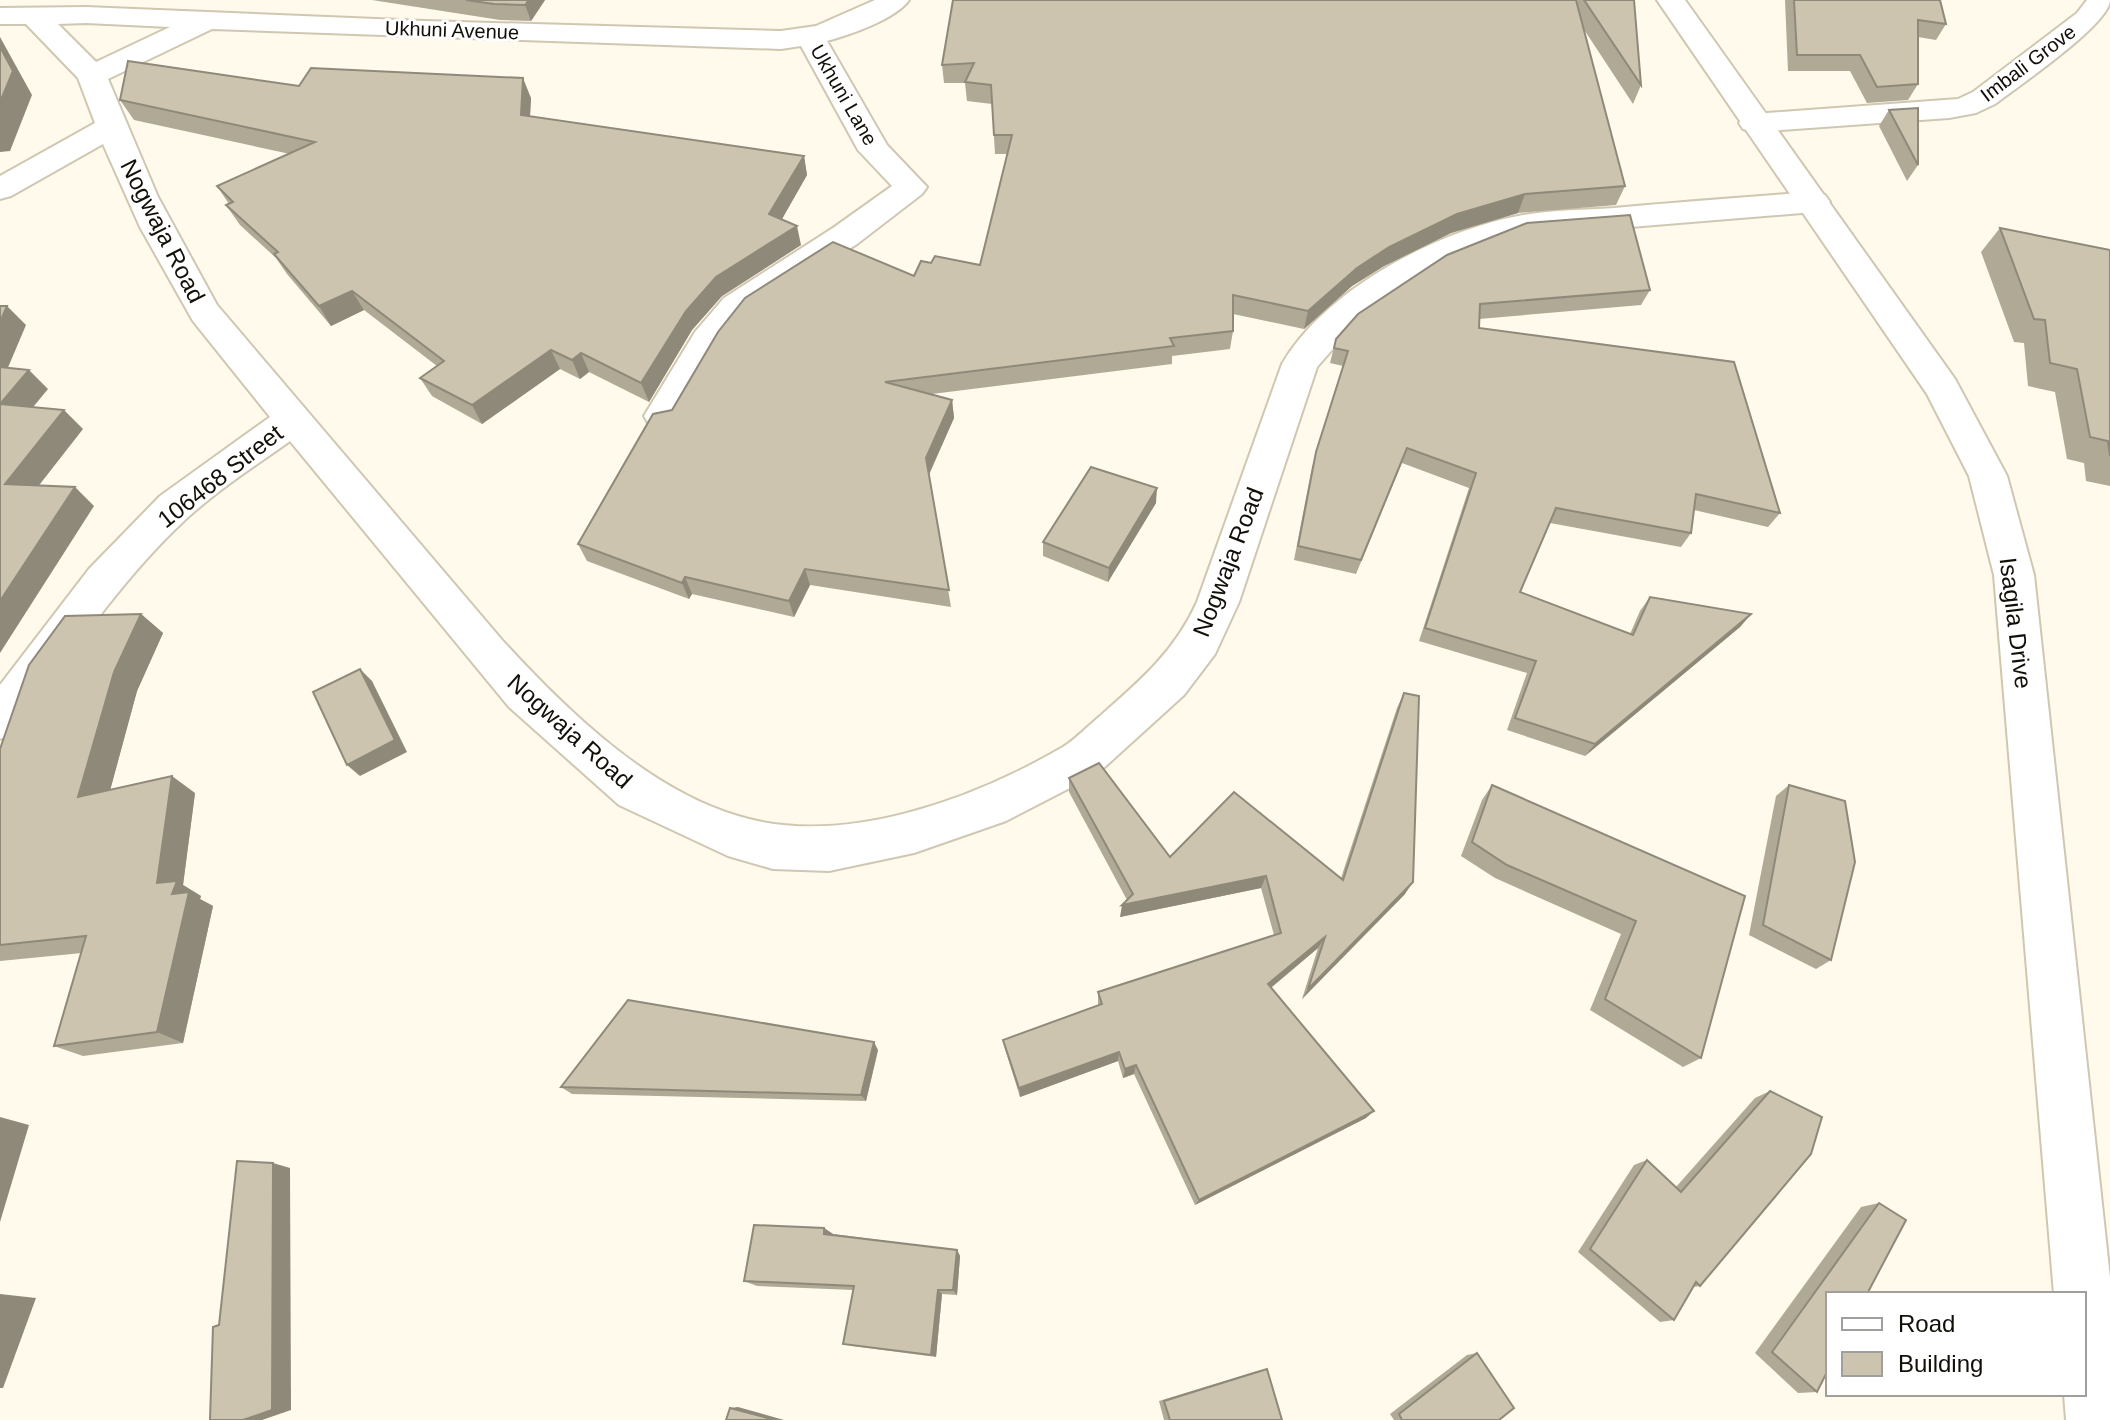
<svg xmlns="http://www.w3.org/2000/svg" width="2110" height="1420" viewBox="0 0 2110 1420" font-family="Arial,sans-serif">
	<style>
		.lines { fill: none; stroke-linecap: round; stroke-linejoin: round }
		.street-casing { stroke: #cfc7b1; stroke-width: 4 }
		.secondary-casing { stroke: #cfc7b1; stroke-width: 4 }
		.street { fill: #fff; fill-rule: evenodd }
		.secondary { fill: #fff; fill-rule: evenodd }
		.wall { fill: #afa996 }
		.shaded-wall { fill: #8f897a }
		.building { fill: #ccc4ae; stroke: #8f897a; stroke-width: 2 }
		.labels { text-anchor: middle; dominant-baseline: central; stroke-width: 6; stroke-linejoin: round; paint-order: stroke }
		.far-street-label { font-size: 20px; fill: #120f08; stroke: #fff }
		.street-label { font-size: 24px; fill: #120f08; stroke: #fff }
	</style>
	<rect width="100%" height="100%" fill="#fffaec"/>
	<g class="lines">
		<g class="street-casing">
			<g id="street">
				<path d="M 875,0 L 909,0 C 896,19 849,35 827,41 L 887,145 L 927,187 L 922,194 L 857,244 L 748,314 L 721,349 L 676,426 L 663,430 L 650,426 L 644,416 L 695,332 L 724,298 L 833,228 L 892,186 L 858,150 L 801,46 L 781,49 L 212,29 L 108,79 L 158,197 L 217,305 L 502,640 C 565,709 647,789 738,816 C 842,848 972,800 1063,747 C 1076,739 1088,726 1100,716 C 1140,681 1175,651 1197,602 L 1282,364 C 1325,290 1435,232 1518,216 C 1549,210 1583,210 1614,208 C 1681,202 1747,197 1814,192 L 1825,195 L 1830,202 L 1825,209 L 1814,212 L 1520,236 L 1440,268 L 1379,306 L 1352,327 L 1317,367 L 1239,602 L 1215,654 L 1184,695 L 1097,774 L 1006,821 L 914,853 L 829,871 L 773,869 L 728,856 L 619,805 L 509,707 L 290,441 C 255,466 219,489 187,518 C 119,581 68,659 16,733 L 0,739 L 0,685 L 89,569 L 160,496 L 270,417 L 193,321 L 140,227 L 103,144 L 11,196 L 0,199 L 0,176 L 95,123 L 78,78 L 26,24 L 0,24 L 0,8 L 86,7 L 425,21 L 781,31 L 816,26 ZM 86,23 L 170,27 L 96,62 L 58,24 Z"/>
				<path d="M 2087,0 L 2110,0 C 2110,24 2017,87 1995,104 L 1976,113 L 1949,118 L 1754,132 L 1743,129 L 1739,123 L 1743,117 L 1754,114 L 1958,99 L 1973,92 L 2077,13 Z"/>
			</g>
		</g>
		<g class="secondary-casing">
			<polygon id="secondary" points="1657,0 1685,0 1955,379 2007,476 2034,575 2110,1278 2110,1420 2066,1420 2064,1394 2084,1394 2084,1294 2054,1294 1994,575 1969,476 1927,394"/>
		</g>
		<use href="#street" class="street"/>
		<use href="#secondary" class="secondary"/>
	</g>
	<g class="wall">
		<polygon points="372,0 545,0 531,21 500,20"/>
		<polygon points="953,0 1634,0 1641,85 1633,104 1583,28 1625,186 1616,205 1518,213 1451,233 1384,266 1352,286 1304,329 1233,314 1233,331 1230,349 1172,356 1172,364 932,394 952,400 954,418 929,475 951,607 810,585 794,617 692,594 689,599 587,561 578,544 672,410 914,276 931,263 980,265 1007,154 995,154 992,104 967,101 965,83 944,83 942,65"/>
		<polygon points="1785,0 1940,0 1946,24 1936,40 1918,37 1918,84 1908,100 1867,103 1850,71 1788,71"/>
		<polygon points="299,86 531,98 530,116 804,156 807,175 782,219 801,245 722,296 692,330 649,402 589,372 580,379 560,369 482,424 432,396 420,378 437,366 364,310 331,326 287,274 276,258 240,225 226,205 229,204 217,186 290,154 134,120 120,100"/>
		<polygon points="1889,110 1918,165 1907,181 1879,126"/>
		<polygon points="2000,228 2110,250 2110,486 2086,481 2084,463 2067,459 2055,392 2028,386 2024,343 2014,342 1981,252"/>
		<polygon points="1650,290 1641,305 1479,319 1479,328 1780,513 1768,527 1694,510 1691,533 1681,547 1550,523 1520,592 1630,634 1640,611 1650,597 1751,614 1740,627 1585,756 1507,730 1527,673 1419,641 1469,488 1402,463 1356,574 1294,560 1312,467 1343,366 1330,363 1336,339 1358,314"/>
		<polygon points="1156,503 1108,582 1043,556 1043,542"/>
		<polygon points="141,614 163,633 137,691 110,790 195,793 183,885 201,896 200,899 213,906 183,1043 83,1056 54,1046 82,953 0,961 0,749"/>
		<polygon points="1404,693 1405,894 1302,999 1318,948 1271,988 1366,1118 1195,1205 1134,1074 1123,1078 1118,1061 1020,1097 1005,1049 1003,1040 1098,1005 1098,992 1274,935 1261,888 1120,917 1127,900 1069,792 1069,778 1170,857 1341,878 1397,708"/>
		<polygon points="1492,785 1745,896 1701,1058 1683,1067 1590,1010 1621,934 1495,878 1461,856 1482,800"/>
		<polygon points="1789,785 1831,960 1816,969 1749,935 1776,796"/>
		<polygon points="878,1050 866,1101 572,1094 561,1087"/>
		<polygon points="1770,1091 1700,1286 1693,1287 1674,1320 1660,1322 1578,1252 1634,1165 1647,1160 1676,1187 1755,1098"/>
		<polygon points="1879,1203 1817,1392 1798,1393 1755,1353 1861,1207"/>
		<polygon points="824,1228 833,1234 957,1250 960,1256 957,1295 942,1294 936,1357 852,1346 843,1344 853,1290 757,1286 744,1281"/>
		<polygon points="1477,1353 1499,1420 1394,1420 1390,1414 1467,1355"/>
		<polygon points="1267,1369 1282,1420 1164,1420 1159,1401 1257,1371"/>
	</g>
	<g class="shaded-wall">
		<polygon points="529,0 545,0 531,21 525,5"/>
		<polygon points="0,37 32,95 10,151 0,152"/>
		<polygon points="523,78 531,98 529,135 521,115"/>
		<polygon points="804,156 807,175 774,233 769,214"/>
		<polygon points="1525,194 1518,213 1451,233 1384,266 1352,286 1304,329 1308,311 1357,268 1389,247 1457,214"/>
		<polygon points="797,226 801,245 722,296 692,330 649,402 641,383 686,311 716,277"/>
		<polygon points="352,291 364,310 331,326 319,306"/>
		<polygon points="7,306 26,325 1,384 0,383 0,322"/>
		<polygon points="551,350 560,369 482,424 472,405"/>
		<polygon points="581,353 589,372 580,379 572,360"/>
		<polygon points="29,370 48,389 20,423 0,404"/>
		<polygon points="952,400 954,418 928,476 926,458"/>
		<polygon points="64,410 83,429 26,502 5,484"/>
		<polygon points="75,487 94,506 0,653 0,601"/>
		<polygon points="1157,488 1156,503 1108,582 1109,568"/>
		<polygon points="805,569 810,585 794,617 789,601"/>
		<polygon points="685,577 692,594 689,599 682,583"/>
		<polygon points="141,614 163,633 137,691 104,813 78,797 114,672"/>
		<polygon points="1751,614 1740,627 1585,756 1595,744"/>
		<polygon points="360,669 372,681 407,752 360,776 347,765"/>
		<polygon points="172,776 195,793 183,885 201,896 200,899 213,906 183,1043 157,1032 172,894 157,883"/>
		<polygon points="1266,876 1261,888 1120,917 1122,905"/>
		<polygon points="1413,882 1405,894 1302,999 1308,989"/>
		<polygon points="1325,937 1318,948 1263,994 1268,984"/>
		<polygon points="874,1042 878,1050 866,1101 861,1095"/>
		<polygon points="1119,1052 1118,1061 1020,1097 1019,1088"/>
		<polygon points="1136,1065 1134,1074 1123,1078 1125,1069"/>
		<polygon points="1374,1111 1366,1118 1195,1205 1199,1200"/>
		<polygon points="0,1117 29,1125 0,1222"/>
		<polygon points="273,1163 290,1168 291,1410 262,1420 243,1420"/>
		<polygon points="824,1228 833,1234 824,1234"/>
		<polygon points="957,1250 960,1256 957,1295 953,1290"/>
		<polygon points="938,1290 942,1294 936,1357 931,1355"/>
		<polygon points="0,1294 36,1298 3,1388 0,1388"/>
		<polygon points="738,1407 784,1420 775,1420 730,1408"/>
	</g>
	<g class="building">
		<polygon points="466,0 529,0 525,5 494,4"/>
		<polygon points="953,0 1576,0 1625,186 1525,194 1457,214 1389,247 1357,268 1308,311 1233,295 1233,331 1170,338 1174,346 885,382 952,400 926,458 949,590 805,569 789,601 685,577 682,583 578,544 653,414 672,410 718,332 745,298 833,242 914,276 921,261 931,263 935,256 980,265 1012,135 994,135 991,85 965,82 974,63 942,65"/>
		<polygon points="1584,0 1634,0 1641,85"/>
		<polygon points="1794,0 1940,0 1946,24 1918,20 1918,84 1877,87 1860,55 1797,55"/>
		<polygon points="0,47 13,71 0,102"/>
		<polygon points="128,61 299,86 311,68 523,78 521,115 804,156 769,214 797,226 716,277 686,311 641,383 581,353 572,360 551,350 472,405 420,378 444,361 352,291 319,306 274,254 278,252 226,205 233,202 217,186 315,142 120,100"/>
		<polygon points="1918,108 1918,165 1889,110"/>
		<polygon points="1630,215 1650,290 1480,304 1479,328 1734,362 1780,513 1696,494 1691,533 1556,508 1520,592 1633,635 1650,597 1751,614 1595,744 1515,718 1536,661 1425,628 1476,473 1407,448 1361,560 1298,546 1316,452 1348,351 1334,348 1336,339 1358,314 1447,255 1527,223"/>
		<polygon points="2000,228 2110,250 2110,456 2108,441 2090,437 2077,369 2050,363 2045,320 2034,319"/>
		<polygon points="0,306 7,306 0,322"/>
		<polygon points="0,367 29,370 0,404 64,410 5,484 75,487 0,601"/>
		<polygon points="1091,467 1157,488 1109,568 1043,542"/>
		<polygon points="141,614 114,672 78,797 172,776 157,883 177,881 172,894 189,892 157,1032 54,1046 86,936 0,945 0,749 29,665 65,616"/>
		<polygon points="360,669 395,740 347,765 313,692"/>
		<polygon points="1404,693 1419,696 1413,882 1308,989 1325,937 1268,984 1374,1111 1199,1200 1136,1065 1125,1069 1119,1052 1019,1088 1003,1040 1102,1004 1098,992 1281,933 1266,876 1122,905 1133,894 1069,778 1099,763 1170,857 1234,792 1343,880"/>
		<polygon points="1492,785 1745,896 1701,1058 1605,999 1636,921 1507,865 1472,842"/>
		<polygon points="1789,785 1845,801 1855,862 1831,960 1763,925"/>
		<polygon points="628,1000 874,1042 861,1095 561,1087"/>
		<polygon points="1770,1091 1822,1117 1811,1154 1700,1286 1696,1282 1674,1320 1590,1249 1647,1160 1681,1192"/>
		<polygon points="237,1161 273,1163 272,1410 243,1420 210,1420 213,1327 219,1325"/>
		<polygon points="1879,1203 1906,1220 1867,1294 1828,1294 1828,1370 1817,1392 1772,1352"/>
		<polygon points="754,1225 824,1228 824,1234 957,1250 953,1290 938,1290 931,1355 843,1344 854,1286 744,1281"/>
		<polygon points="1477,1353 1514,1408 1499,1420 1402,1420 1399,1414"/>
		<polygon points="1267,1369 1282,1420 1170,1420 1164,1401"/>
		<polygon points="730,1408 775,1420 726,1420"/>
	</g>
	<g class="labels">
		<g class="far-street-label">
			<text transform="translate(452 30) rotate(2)">Ukhuni Avenue</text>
			<text transform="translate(2028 63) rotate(-37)">Imbali Grove</text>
			<text transform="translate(844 95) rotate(60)">Ukhuni Lane</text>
		</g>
		<g class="street-label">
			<text transform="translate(163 231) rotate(63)">Nogwaja Road</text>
			<text transform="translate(220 476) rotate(-38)">106468 Street</text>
			<text transform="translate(1228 562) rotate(-69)">Nogwaja Road</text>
			<text transform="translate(2016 623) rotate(83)">Isagila Drive</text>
			<text transform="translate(570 731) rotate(42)">Nogwaja Road</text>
		</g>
	</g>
	<rect x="1826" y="1292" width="260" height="104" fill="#ffffff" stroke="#a09f9c" stroke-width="2"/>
	<rect x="1842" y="1318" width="40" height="12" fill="#ffffff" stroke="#a09f9c" stroke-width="2"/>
	<text x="1898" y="1332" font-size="24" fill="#120f08">Road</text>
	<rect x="1842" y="1352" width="40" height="24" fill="#ccc4ae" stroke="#a09f9c" stroke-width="2"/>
	<text x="1898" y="1372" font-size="24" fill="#120f08">Building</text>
</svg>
